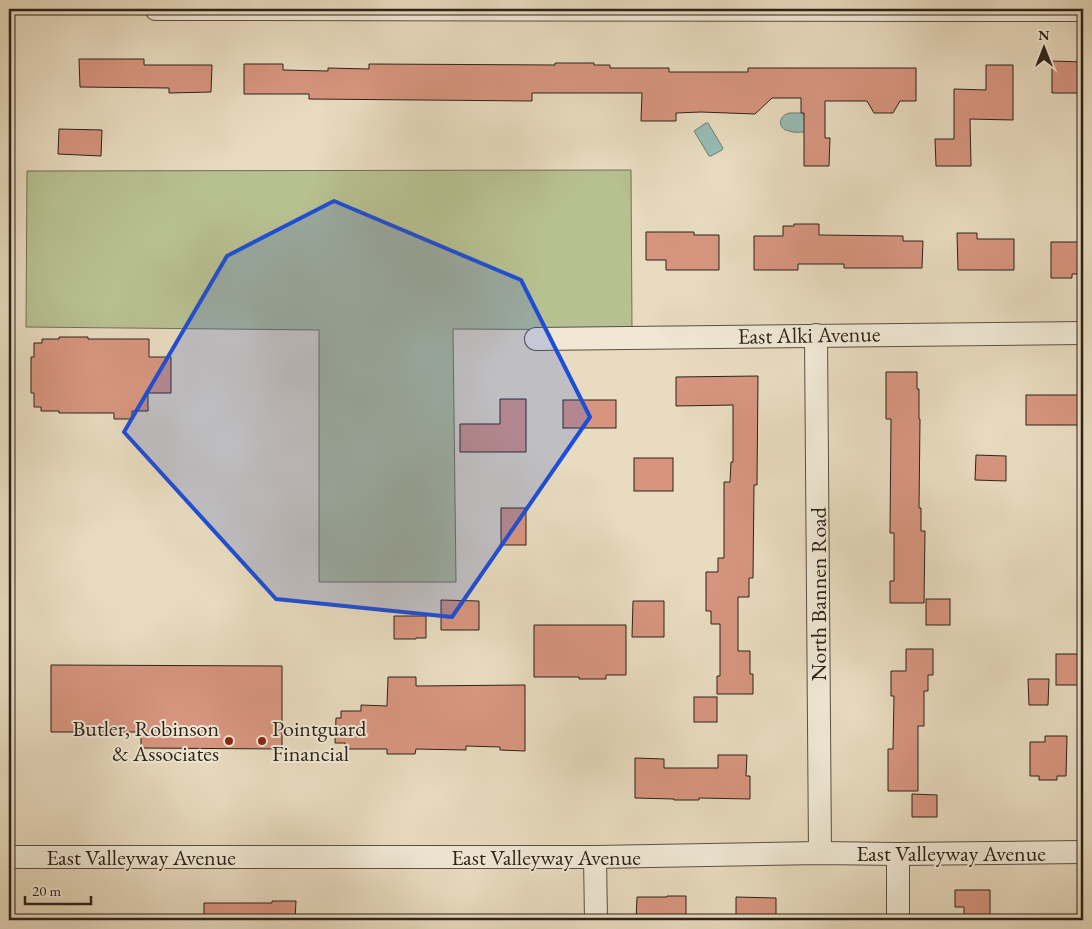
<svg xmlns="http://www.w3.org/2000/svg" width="1092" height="929" viewBox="0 0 1092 929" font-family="'EB Garamond',serif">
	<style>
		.green { fill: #b7c091; stroke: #727156 }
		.water { fill: #97bbb4; stroke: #6c7e76 }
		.building { fill: #d7957f; stroke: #2c221a }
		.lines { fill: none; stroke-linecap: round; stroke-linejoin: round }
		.minor-casing { stroke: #5b5043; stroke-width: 24 }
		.minor { stroke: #f0e8d5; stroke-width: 22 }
		.marked { fill: #1d4ed8; fill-opacity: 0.2; stroke: #1d4ed8; stroke-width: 4; stroke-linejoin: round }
		.poi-dot { fill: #8f2418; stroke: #f0e8d5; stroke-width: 2 }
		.labels { text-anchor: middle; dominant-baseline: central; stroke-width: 4; stroke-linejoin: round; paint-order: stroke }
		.street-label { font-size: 22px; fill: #2c221a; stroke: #f0e8d5 }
		.poi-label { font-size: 22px; fill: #2c221a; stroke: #f0e8d5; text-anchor: end }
	</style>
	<rect width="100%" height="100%" fill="#e8dbbf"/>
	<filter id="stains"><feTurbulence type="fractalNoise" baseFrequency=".004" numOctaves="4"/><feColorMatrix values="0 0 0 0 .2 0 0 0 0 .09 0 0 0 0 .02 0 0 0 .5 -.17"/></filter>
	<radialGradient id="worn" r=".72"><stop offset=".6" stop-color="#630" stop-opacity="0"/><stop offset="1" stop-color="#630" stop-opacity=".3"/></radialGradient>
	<polygon class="green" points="631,170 632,330 453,329 456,582 319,582 319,330 26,327 27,171"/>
	<g class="water">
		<path d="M 790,113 L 804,113 L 805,132 C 800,132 794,133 789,131 C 777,129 778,115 790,113 Z"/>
		<polygon points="706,123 708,123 723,148 722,150 711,156 709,156 694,131"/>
	</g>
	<g class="building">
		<polygon points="79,59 144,59 144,65 212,65 211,92 169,93 169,88 80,87"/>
		<polygon points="1052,61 1083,62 1083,93 1052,93"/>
		<polygon points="555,63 594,63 594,65 610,65 610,68 669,68 669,72 748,72 748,68 916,68 916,101 900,101 893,113 874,113 867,101 825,101 825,138 830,138 829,166 804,166 804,113 801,113 801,98 772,98 755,114 701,112 676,113 676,121 641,121 642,93 532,93 532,101 309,99 309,94 244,94 244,64 283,64 283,70 328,71 328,68 369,69 369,64 555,65"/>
		<polygon points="986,65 1013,65 1013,120 970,119 971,166 936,166 935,139 954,139 954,89 986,90"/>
		<polygon points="59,129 102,130 101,156 58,154"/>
		<polygon points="794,224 819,224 819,235 903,236 903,241 923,241 922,268 844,268 844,264 798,264 798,270 754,270 754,236 783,236 783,226 794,226"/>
		<polygon points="646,232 694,232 694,235 719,235 719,270 666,270 666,260 646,260"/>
		<polygon points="957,233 977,233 977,239 1014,239 1014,270 958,270"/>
		<polygon points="1051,242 1083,242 1083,274 1072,274 1072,278 1051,278"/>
		<polygon points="59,337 88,337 88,339 149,339 149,357 171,357 171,393 148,393 148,411 132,411 132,419 114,419 114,413 59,413 59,411 41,411 41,407 34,407 34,393 31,393 31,357 34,357 34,343 42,343 42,339 59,339"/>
		<polygon points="886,372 917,372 917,389 919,389 919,419 920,419 919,508 921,508 921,531 925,531 924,603 890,603 890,581 894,581 894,533 890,533 891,419 886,419"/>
		<polygon points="758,376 757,485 754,485 753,578 749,578 749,597 738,597 738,651 750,651 750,674 753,674 753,694 717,694 717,676 720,676 720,624 711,624 711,611 706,611 706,572 718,572 718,558 724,558 724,482 730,482 731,462 733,462 733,405 676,406 676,377"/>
		<rect x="1026" y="395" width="57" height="30"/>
		<polygon points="500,399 526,399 526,452 460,452 460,424 500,424"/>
		<rect x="563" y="400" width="53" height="28"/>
		<polygon points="976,455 1006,456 1006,481 975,480"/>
		<rect x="634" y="458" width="39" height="33"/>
		<rect x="501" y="508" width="25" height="37"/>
		<rect x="926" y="599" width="24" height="26"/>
		<polygon points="441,600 479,601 479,630 441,630"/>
		<polygon points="633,601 664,601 664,637 632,637"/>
		<polygon points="394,616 426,616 426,638 416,638 416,639 394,639"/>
		<polygon points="534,625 626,625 626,675 606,675 606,679 579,679 579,677 534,677"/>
		<polygon points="906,649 933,649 933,675 928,675 928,691 924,691 924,726 918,726 918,791 888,791 888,749 893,749 894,696 891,696 891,671 906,671"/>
		<rect x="1056" y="654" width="27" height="31"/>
		<polygon points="51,665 282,666 282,749 141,748 141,732 51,732"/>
		<polygon points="388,677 416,677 416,686 525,685 525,751 500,750 500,747 466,746 466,750 416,749 415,754 387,754 387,749 345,749 345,743 335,743 336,718 341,718 341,711 361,711 361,705 387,706"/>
		<polygon points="1028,679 1049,679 1048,705 1029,705"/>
		<rect x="694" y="697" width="23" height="25"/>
		<polygon points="1045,736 1067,736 1066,776 1057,776 1057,780 1039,780 1039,776 1030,776 1030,742 1045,742"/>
		<polygon points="718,755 747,755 746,776 750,776 750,799 699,798 699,800 674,800 674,799 635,798 635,758 664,759 664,768 718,768"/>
		<polygon points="912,794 937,795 937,817 912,817"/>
		<polygon points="955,890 990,890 990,920 964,920 964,907 955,907"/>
		<polygon points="667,896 686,896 686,920 636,920 637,897 667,897"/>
		<polygon points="736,897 776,898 776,920 736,920"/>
		<polygon points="272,901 296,901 295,920 204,920 204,903 272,903"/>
	</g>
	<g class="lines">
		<g class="minor-casing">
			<g id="minor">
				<polyline points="156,9 1083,10"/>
				<polyline points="816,335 820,853"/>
				<polyline points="536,339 1083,333"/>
				<polyline points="9,857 595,857 820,853 898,854 1083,852"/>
				<polyline points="595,857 596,920"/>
				<polyline points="898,920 898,854"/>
			</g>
		</g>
		<use href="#minor" class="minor"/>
	</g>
	<path class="marked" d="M 334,201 L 521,280 L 590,417 L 452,617 L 276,599 L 124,432 L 227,256 Z"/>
	<g class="poi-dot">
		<circle cx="229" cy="741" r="5"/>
		<circle cx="262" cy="741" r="5"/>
	</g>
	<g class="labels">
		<g class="street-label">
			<text transform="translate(809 335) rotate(-1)">East Alki Avenue</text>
			<text transform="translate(818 594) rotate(-90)">North Bannen Road</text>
			<text x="951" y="853">East Valleyway Avenue</text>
			<text x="141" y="857">East Valleyway Avenue</text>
			<text x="546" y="857">East Valleyway Avenue</text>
		</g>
		<g class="poi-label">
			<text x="219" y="728">Butler, Robinson<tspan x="219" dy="25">&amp; Associates</tspan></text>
			<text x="272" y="728" text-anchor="start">Pointguard<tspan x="272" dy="25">Financial</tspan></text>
		</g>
	</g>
	<rect width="1092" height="929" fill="none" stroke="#e8dbbf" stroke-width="30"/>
	<rect x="10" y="10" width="1072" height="909" fill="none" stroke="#2c221a" stroke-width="2.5"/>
	<rect x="15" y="15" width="1062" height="899" fill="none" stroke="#2c221a"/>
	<g transform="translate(1044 48)" stroke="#f0e8d5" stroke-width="4" paint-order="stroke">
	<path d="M0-4L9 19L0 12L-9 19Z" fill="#2c221a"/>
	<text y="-8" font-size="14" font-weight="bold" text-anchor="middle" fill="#2c221a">N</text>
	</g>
	<path d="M25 896v8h66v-8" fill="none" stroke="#2c221a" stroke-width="2.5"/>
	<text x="32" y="896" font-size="15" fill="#2c221a" stroke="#f0e8d5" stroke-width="4" paint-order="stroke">20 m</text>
	<rect width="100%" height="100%" filter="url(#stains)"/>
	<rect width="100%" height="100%" fill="url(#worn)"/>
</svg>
